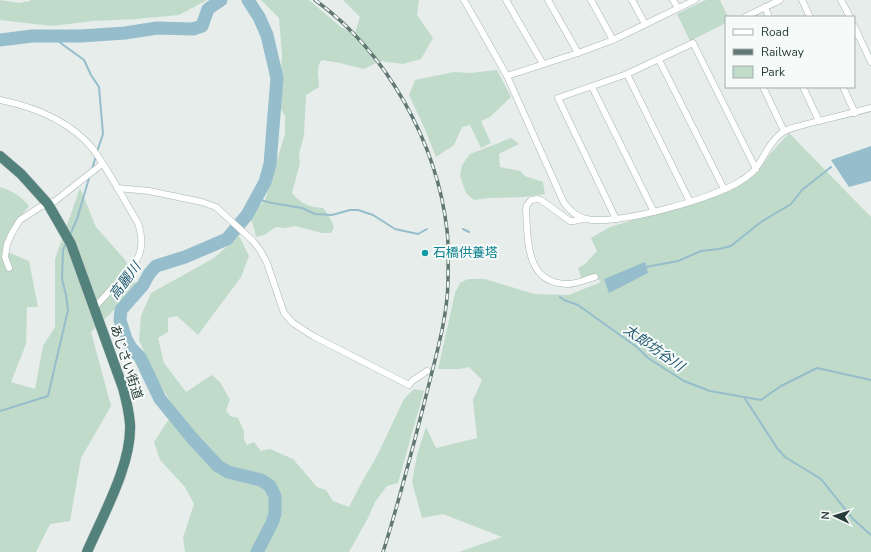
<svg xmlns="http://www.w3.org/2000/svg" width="871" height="552" viewBox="0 0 871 552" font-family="'Nunito Sans','Noto Sans JP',sans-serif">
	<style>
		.green { fill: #c1dbcb }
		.water { fill: #95bdcb }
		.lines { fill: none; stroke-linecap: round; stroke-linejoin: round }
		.stream { stroke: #95bdcb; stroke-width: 2 }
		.river { stroke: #95bdcb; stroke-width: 13 }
		.minor-casing { stroke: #a9b5b2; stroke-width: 7 }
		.trunk-casing { stroke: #c3c9c8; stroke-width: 11 }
		.minor { stroke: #fff; stroke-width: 6 }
		.trunk { stroke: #53827c; stroke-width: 10 }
		.rail-casing { stroke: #627875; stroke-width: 3.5 }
		.rail { stroke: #f6faf8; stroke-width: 2; stroke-dasharray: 6; stroke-linecap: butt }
		.culture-dot { fill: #0f9aa8; stroke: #f6faf8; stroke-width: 1.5 }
		.labels { text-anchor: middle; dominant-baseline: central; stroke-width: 4; stroke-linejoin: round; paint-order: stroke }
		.culture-label { font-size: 13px; fill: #0d838f; stroke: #f6faf8; text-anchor: start }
		.street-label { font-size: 13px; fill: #273d39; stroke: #f6faf8 }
		.water-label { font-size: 14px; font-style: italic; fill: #275e73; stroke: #f6faf8 }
	</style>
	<rect width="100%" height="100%" fill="#e6edeb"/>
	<g class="green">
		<polygon points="0,0 19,3 30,1 30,0 207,0 179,15 136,19 93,21 52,26 0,20"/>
		<path d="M 261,0 L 309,0 L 342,28 L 355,33 L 360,17 L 343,0 L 419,0 L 417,15 L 433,38 L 421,59 L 403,64 L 380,61 L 364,69 L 340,63 L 322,60 C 315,67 319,78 319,87 L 306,95 L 304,135 L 299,154 L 300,163 L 292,193 C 302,204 308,207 323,208 L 329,216 L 334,227 L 331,233 L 322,233 L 295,226 L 285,228 L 276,227 L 264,235 L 256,237 L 254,228 L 251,220 L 251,215 L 265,200 L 285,134 L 285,116 L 279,106 L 282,55 L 279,18 Z"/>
		<polygon points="706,0 720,0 728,17 726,17 726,23 690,41 677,14"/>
		<polygon points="497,70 511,97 490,117 481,121 491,143 481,148 470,125 462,127 454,145 436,157 424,127 409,95 415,80 454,72 470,73"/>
		<polygon points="789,133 871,217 871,552 459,552 502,537 443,514 422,518 412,482 417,455 426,427 436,448 477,438 473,400 482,380 469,367 460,369 438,369 455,293 460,283 468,279 485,279 534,294 569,295 601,282 593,274 581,278 578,268 585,264 597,251 591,238 610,227 640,218 692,205 744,183 757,173 770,154"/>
		<polygon points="511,138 519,144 499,154 500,167 520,171 525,176 543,182 545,194 524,197 489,198 474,200 466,193 460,176 462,165 470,154"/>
		<path d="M 0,187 C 13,191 21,196 29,206 L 10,230 L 8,252 L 29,261 L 38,307 L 27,307 L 26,344 L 11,382 L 35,389 L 43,346 L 55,327 L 55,259 L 80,188 L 96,227 L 126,261 L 136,284 L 110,314 L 91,332 L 111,406 L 81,458 L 70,521 L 50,524 L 36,552 L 0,552 Z"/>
		<polygon points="239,236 249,256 241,277 198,335 177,316 168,318 168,332 158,338 164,363 186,392 212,375 220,382 230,400 226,410 230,416 238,418 244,431 244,439 247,445 254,442 261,451 270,449 293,459 317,487 326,490 333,501 349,507 363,480 376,458 404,399 414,389 424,391 398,483 387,486 375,502 368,518 349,552 185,552 183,538 194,504 185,487 160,460 154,442 167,422 177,412 157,380 139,340 141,316 151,293 214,258"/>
	</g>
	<g class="water">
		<polygon points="871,146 871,181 849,187 831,160"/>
		<polygon points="645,262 648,273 609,293 604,279"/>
	</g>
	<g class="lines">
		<g class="stream">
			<polyline points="51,36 84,60 91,75 99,87 103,134 97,152"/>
			<polyline points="92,169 96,156"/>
			<polyline points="257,199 272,203 302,208 315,214 332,215 350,210 358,210 373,215 395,229 418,234 427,229"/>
			<polyline points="463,229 469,232"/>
			<polyline points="70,235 77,219 90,175"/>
			<polyline points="646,267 678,261 701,251 719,249 731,246 761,222 791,204 802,190 831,167"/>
			<polyline points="560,297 564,300 578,305 638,348 648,358 684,381 710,391 761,400 781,386 817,368 871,380"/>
			<polyline points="744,397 777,448 785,457 821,479 853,519 871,535"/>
			<polyline points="0,411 48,396 68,310 66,295 62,279 63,250 66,243"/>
		</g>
		<g class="river">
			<polyline points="248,0 259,17 267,35 277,78 270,164 265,182 247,215 227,239 185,257 156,266 149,274 143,285 121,310 120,320 126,339 131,348 140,357 160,399 192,438 218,466 228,472 261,480 270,486 275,496 275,514 272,523 257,552"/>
			<polyline points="0,40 32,36 81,36 125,33 157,28 193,29 202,26 208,9 221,0"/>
		</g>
		<g class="minor-casing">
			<g id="minor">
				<path d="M 464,0 L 507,76 L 564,203 C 570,210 576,217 586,219 C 616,226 717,198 742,180 C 747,177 753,172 756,168 C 765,156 770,141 783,132 C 789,128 797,127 803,125 C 826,119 849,114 871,108"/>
				<polyline points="506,0 543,64"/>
				<polyline points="548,0 578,53"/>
				<polyline points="591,0 613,40"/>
				<polyline points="632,0 645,24"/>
				<polyline points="673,0 678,8"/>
				<polyline points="802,0 810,17"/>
				<polyline points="841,0 850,17"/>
				<polyline points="765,7 769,17"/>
				<polyline points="745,17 780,0"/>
				<polyline points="854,26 871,62"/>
				<polyline points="659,60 724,189"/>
				<polyline points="627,74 690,202"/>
				<polyline points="507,76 578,53 613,40 695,0"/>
				<polyline points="592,87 654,212"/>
				<polyline points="763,87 784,131"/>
				<polyline points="803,87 819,121"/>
				<polyline points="843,87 855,113"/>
				<path d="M 0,100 C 34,107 70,121 93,149 C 109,171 124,200 138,223 C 147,251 138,261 119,281 C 111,290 102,299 94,308"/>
				<polyline points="117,188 149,191 202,202 216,207 253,241 260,250 267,263 284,313 293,323 313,336 409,385 412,381 427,371"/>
				<path d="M 583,219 L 574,221 L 570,221 L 541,200 L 538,199 L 531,200 L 527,205 L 526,209 C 528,240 525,284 568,284 C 578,284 586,279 595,277"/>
				<polyline points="616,219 558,98 627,74 693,43 756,169"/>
				<polyline points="9,268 5,257 7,244 12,233 20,220 40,207 55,201 102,164"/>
			</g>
		</g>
		<g class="trunk-casing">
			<path id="trunk" d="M 0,156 L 21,174 L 48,204 L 71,244 L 123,388 C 126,399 129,412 130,424 C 132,464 103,515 87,552"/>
		</g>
		<use href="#minor" class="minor"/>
		<use href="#trunk" class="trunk"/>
		<g class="rail-casing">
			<path id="rail" d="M 315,0 C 387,52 437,143 447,230 C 449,247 448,265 448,282 C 447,322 434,362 425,400 C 412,451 399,502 383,552"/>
		</g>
		<use href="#rail" class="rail"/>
	</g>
	<circle class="culture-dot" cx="425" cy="253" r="4"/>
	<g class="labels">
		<g class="culture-label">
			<text x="433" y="253">石橋供養塔</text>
		</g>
		<g class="street-label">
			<text transform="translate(126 362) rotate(72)">あじさい街道</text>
		</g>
		<g class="water-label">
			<text transform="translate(125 281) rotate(-53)">高麗川</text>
			<text transform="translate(654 348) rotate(35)">太郎坊谷川</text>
		</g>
	</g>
	<rect x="725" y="16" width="130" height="72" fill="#f6faf8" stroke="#a3aeac"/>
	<rect x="733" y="29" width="20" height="6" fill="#ffffff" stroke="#a3aeac"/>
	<text x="761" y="36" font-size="12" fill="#273d39">Road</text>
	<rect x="733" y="49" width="20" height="6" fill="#627875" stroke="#a3aeac"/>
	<text x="761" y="56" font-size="12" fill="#273d39">Railway</text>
	<rect x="733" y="66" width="20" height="12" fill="#c1dbcb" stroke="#a3aeac"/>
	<text x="761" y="76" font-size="12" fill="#273d39">Park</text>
	<g transform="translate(835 516) rotate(274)" stroke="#f6faf8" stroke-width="3" paint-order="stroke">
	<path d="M0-3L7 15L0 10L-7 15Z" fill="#273d39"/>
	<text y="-6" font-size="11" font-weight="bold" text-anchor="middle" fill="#273d39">N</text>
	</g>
</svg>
